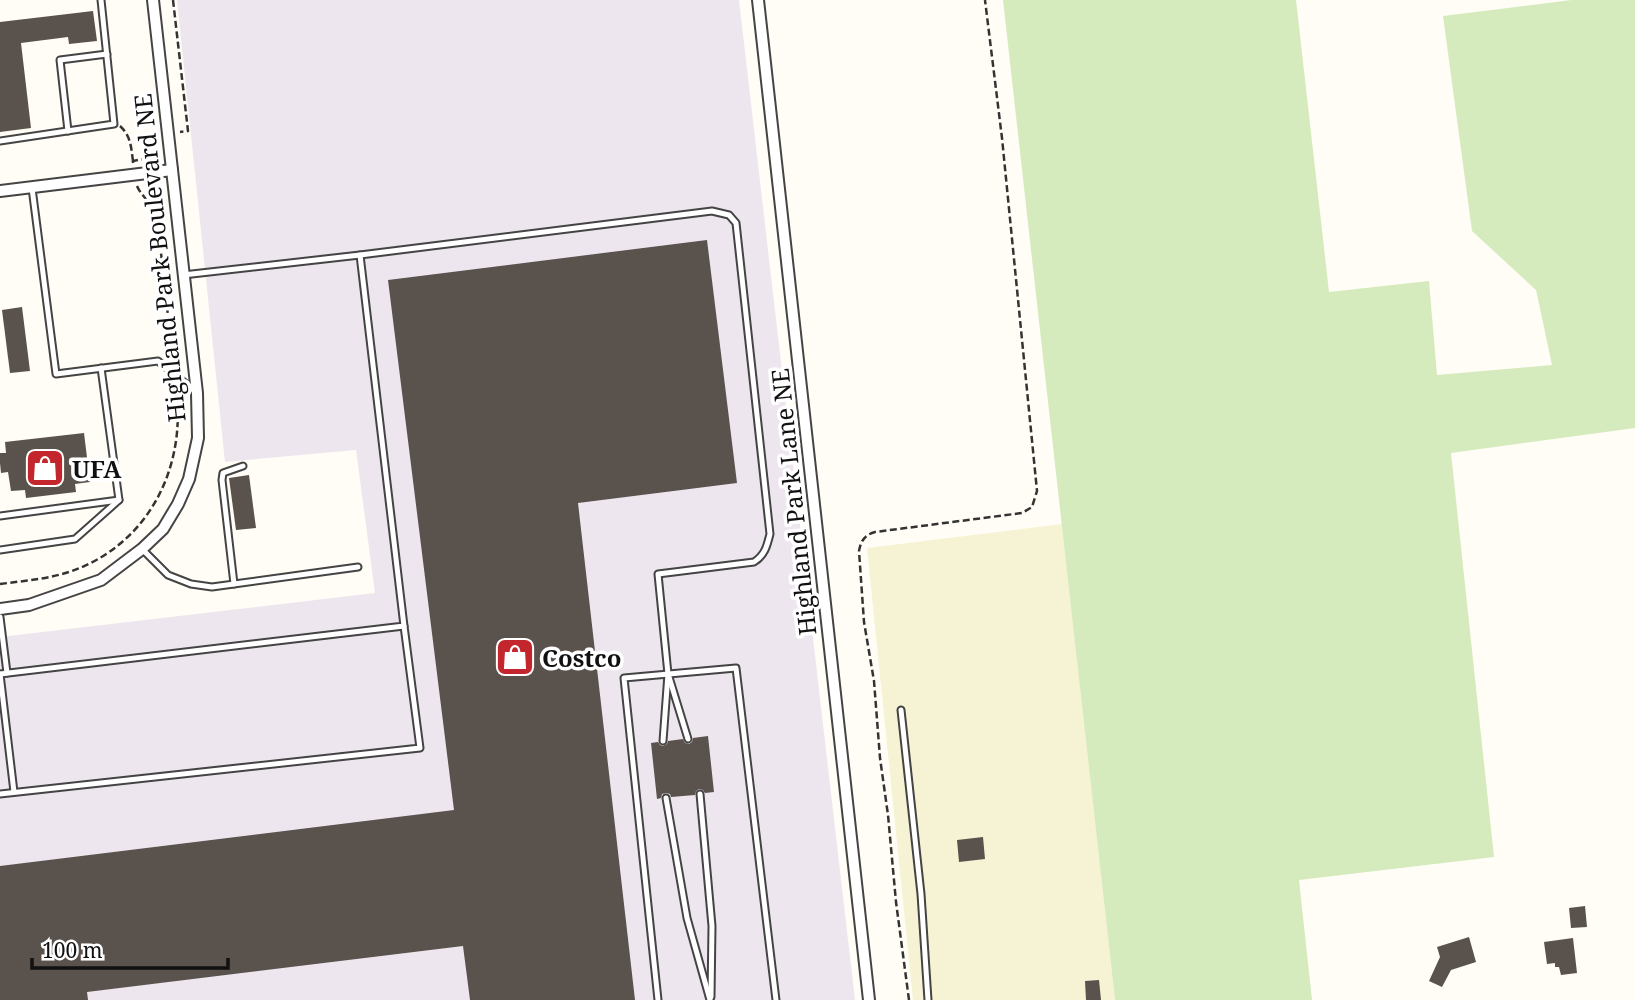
<svg xmlns="http://www.w3.org/2000/svg" width="1635" height="1000" viewBox="0 0 1635 1000" font-family="'Noto Serif',serif">
	<style>
		.industrial { fill: #eee6ef }
		.farmland { fill: #f6f3d4 }
		.green { fill: #d5ebbd }
		.building { fill: #5a524d }
		.lines { fill: none; stroke-linecap: round; stroke-linejoin: round }
		.service-casing { stroke: #444; stroke-width: 9 }
		.minor-casing { stroke: #444; stroke-width: 14 }
		.path { stroke: #333; stroke-width: 2.5; stroke-dasharray: 7 3.5; stroke-linecap: butt }
		.service { stroke: #fff; stroke-width: 5 }
		.minor { stroke: #fff; stroke-width: 10 }
		.labels { text-anchor: middle; dominant-baseline: central; stroke-width: 7; stroke-linejoin: round; paint-order: stroke }
		.street-label { font-size: 24px; fill: #111; stroke: #fff }
		.poi-label { font-size: 24px; font-weight: bold; fill: #111; stroke: #fff; text-anchor: start }
	</style>
	<rect width="100%" height="100%" fill="#fffdf5"/>
	<polygon class="industrial" points="177,0 739,0 855,1000 0,1000 0,637 375,593 356,450 225,462"/>
	<polygon class="farmland" points="1062,524 1115,1000 913,1000 867,548"/>
	<polygon class="green" points="1003,0 1296,0 1329,292 1429,281 1437,375 1552,365 1536,290 1472,231 1443,16 1571,0 1635,0 1635,428 1451,453 1494,857 1299,880 1312,1000 1115,1000"/>
	<g class="building">
		<polygon points="93,11 97,41 69,44 68,37 21,43 31,128 0,132 0,22"/>
		<polygon points="707,240 737,483 578,503 635,1000 470,1000 463,946 87,992 88,1000 0,1000 0,866 454,810 388,280"/>
		<polygon points="22,307 30,371 10,373 2,310"/>
		<polygon points="84,433 90,482 75,484 76,492 26,498 25,490 11,491 8,472 1,473 0,463 0,453 6,453 5,442"/>
		<polygon points="249,475 256,528 236,530 229,478"/>
		<polygon points="708,736 714,792 705,793 703,790 699,789 696,791 695,795 671,797 670,794 666,793 662,794 661,798 657,799 651,743 658,742 660,745 663,746 667,744 668,741 683,739 685,743 689,744 692,742 693,738"/>
		<polygon points="983,837 985,859 959,862 957,840"/>
		<polygon points="1585,906 1587,927 1571,928 1569,908"/>
		<polygon points="1469,937 1476,962 1451,970 1442,987 1429,981 1440,957 1437,947"/>
		<polygon points="1573,938 1577,973 1561,975 1559,967 1555,967 1555,963 1547,964 1544,942"/>
		<polygon points="1099,980 1101,1000 1086,1000 1085,981"/>
	</g>
	<g class="lines">
		<g class="service-casing">
			<g id="service">
				<polyline points="68,131 60,60 107,54"/>
				<polyline points="0,141 114,124 101,0"/>
				<polyline points="32,188 56,374 158,361 196,392"/>
				<polyline points="183,275 360,255"/>
				<polyline points="0,516 119,500"/>
				<polyline points="142,549 168,575 191,584 212,587 358,567"/>
				<polyline points="0,550 75,539 119,500 101,368"/>
				<polyline points="234,584 222,480 223,473 243,466"/>
				<polyline points="0,617 7,673"/>
				<path d="M 0,674 L 404,626 L 360,255 L 712,211 L 729,215 L 736,223 L 770,534 C 767,546 765,555 754,562 L 658,574 L 668,674 L 663,741"/>
				<polyline points="0,674 14,792"/>
				<polyline points="669,677 688,739"/>
				<polyline points="901,710 921,894 928,1000"/>
				<polyline points="0,794 420,748 404,626"/>
				<polyline points="700,794 712,926 711,997"/>
				<polyline points="666,798 687,918 710,1000"/>
				<polyline points="658,1000 624,678 736,668 776,1000"/>
			</g>
		</g>
		<g class="minor-casing">
			<g id="minor">
				<polyline points="758,0 869,1000"/>
				<polyline points="0,191 172,170"/>
				<polyline points="0,609 29,605 101,580 142,549 163,529 178,504 189,479 198,438 197,393 153,0"/>
			</g>
		</g>
		<g class="path">
			<polyline points="173,0 188,131 180,132"/>
			<path d="M 120,126 C 131,136 131,147 133,161"/>
			<polyline points="133,163 133,161 149,158 147,136 156,135"/>
			<path d="M 137,186 C 140,193 144,196 148,202 C 154,209 156,218 158,226 L 173,361"/>
			<path d="M 0,584 C 23,581 47,579 69,572 C 147,546 187,469 176,389"/>
			<path d="M 909,1000 L 896,902 L 888,815 L 880,758 L 874,681 L 864,622 L 859,551 C 861,540 865,535 875,532 L 1022,513 L 1032,507 L 1037,491 L 1002,138 L 985,0"/>
		</g>
		<use href="#service" class="service"/>
		<use href="#minor" class="minor"/>
	</g>
	<defs>
		<g id="shop-square" transform="scale(2.0125)"><rect x="-9" y="-9" width="18" height="18" rx="4" fill="#c4262e" stroke="#fff"/><path d="M-5-2.5h2.3a2.7 3.5 0 0 1 5.4 0H5L5.5 6h-11ZM-1.5-2.5h3a1.5 2.3 0 0 0-3 0Z" fill="#fff"/></g>
	</defs>
	<g fill-rule="evenodd">
		<use href="#shop-square" x="45" y="468"/>
		<use href="#shop-square" x="515" y="657"/>
	</g>
	<g class="labels">
		<g class="street-label">
			<text transform="translate(159 258) rotate(-96)">Highland Park Boulevard NE</text>
			<text transform="translate(793 502) rotate(-96)">Highland Park Lane NE</text>
		</g>
		<g class="poi-label">
			<text x="72" y="468">UFA</text>
			<text x="542" y="657">Costco</text>
		</g>
	</g>
	<path d="M32 958v10h196v-10" fill="none" stroke="#111111" stroke-width="3.5"/>
	<text x="42" y="958" font-size="21" fill="#111111" stroke="#ffffff" stroke-width="5" paint-order="stroke">100 m</text>
</svg>
